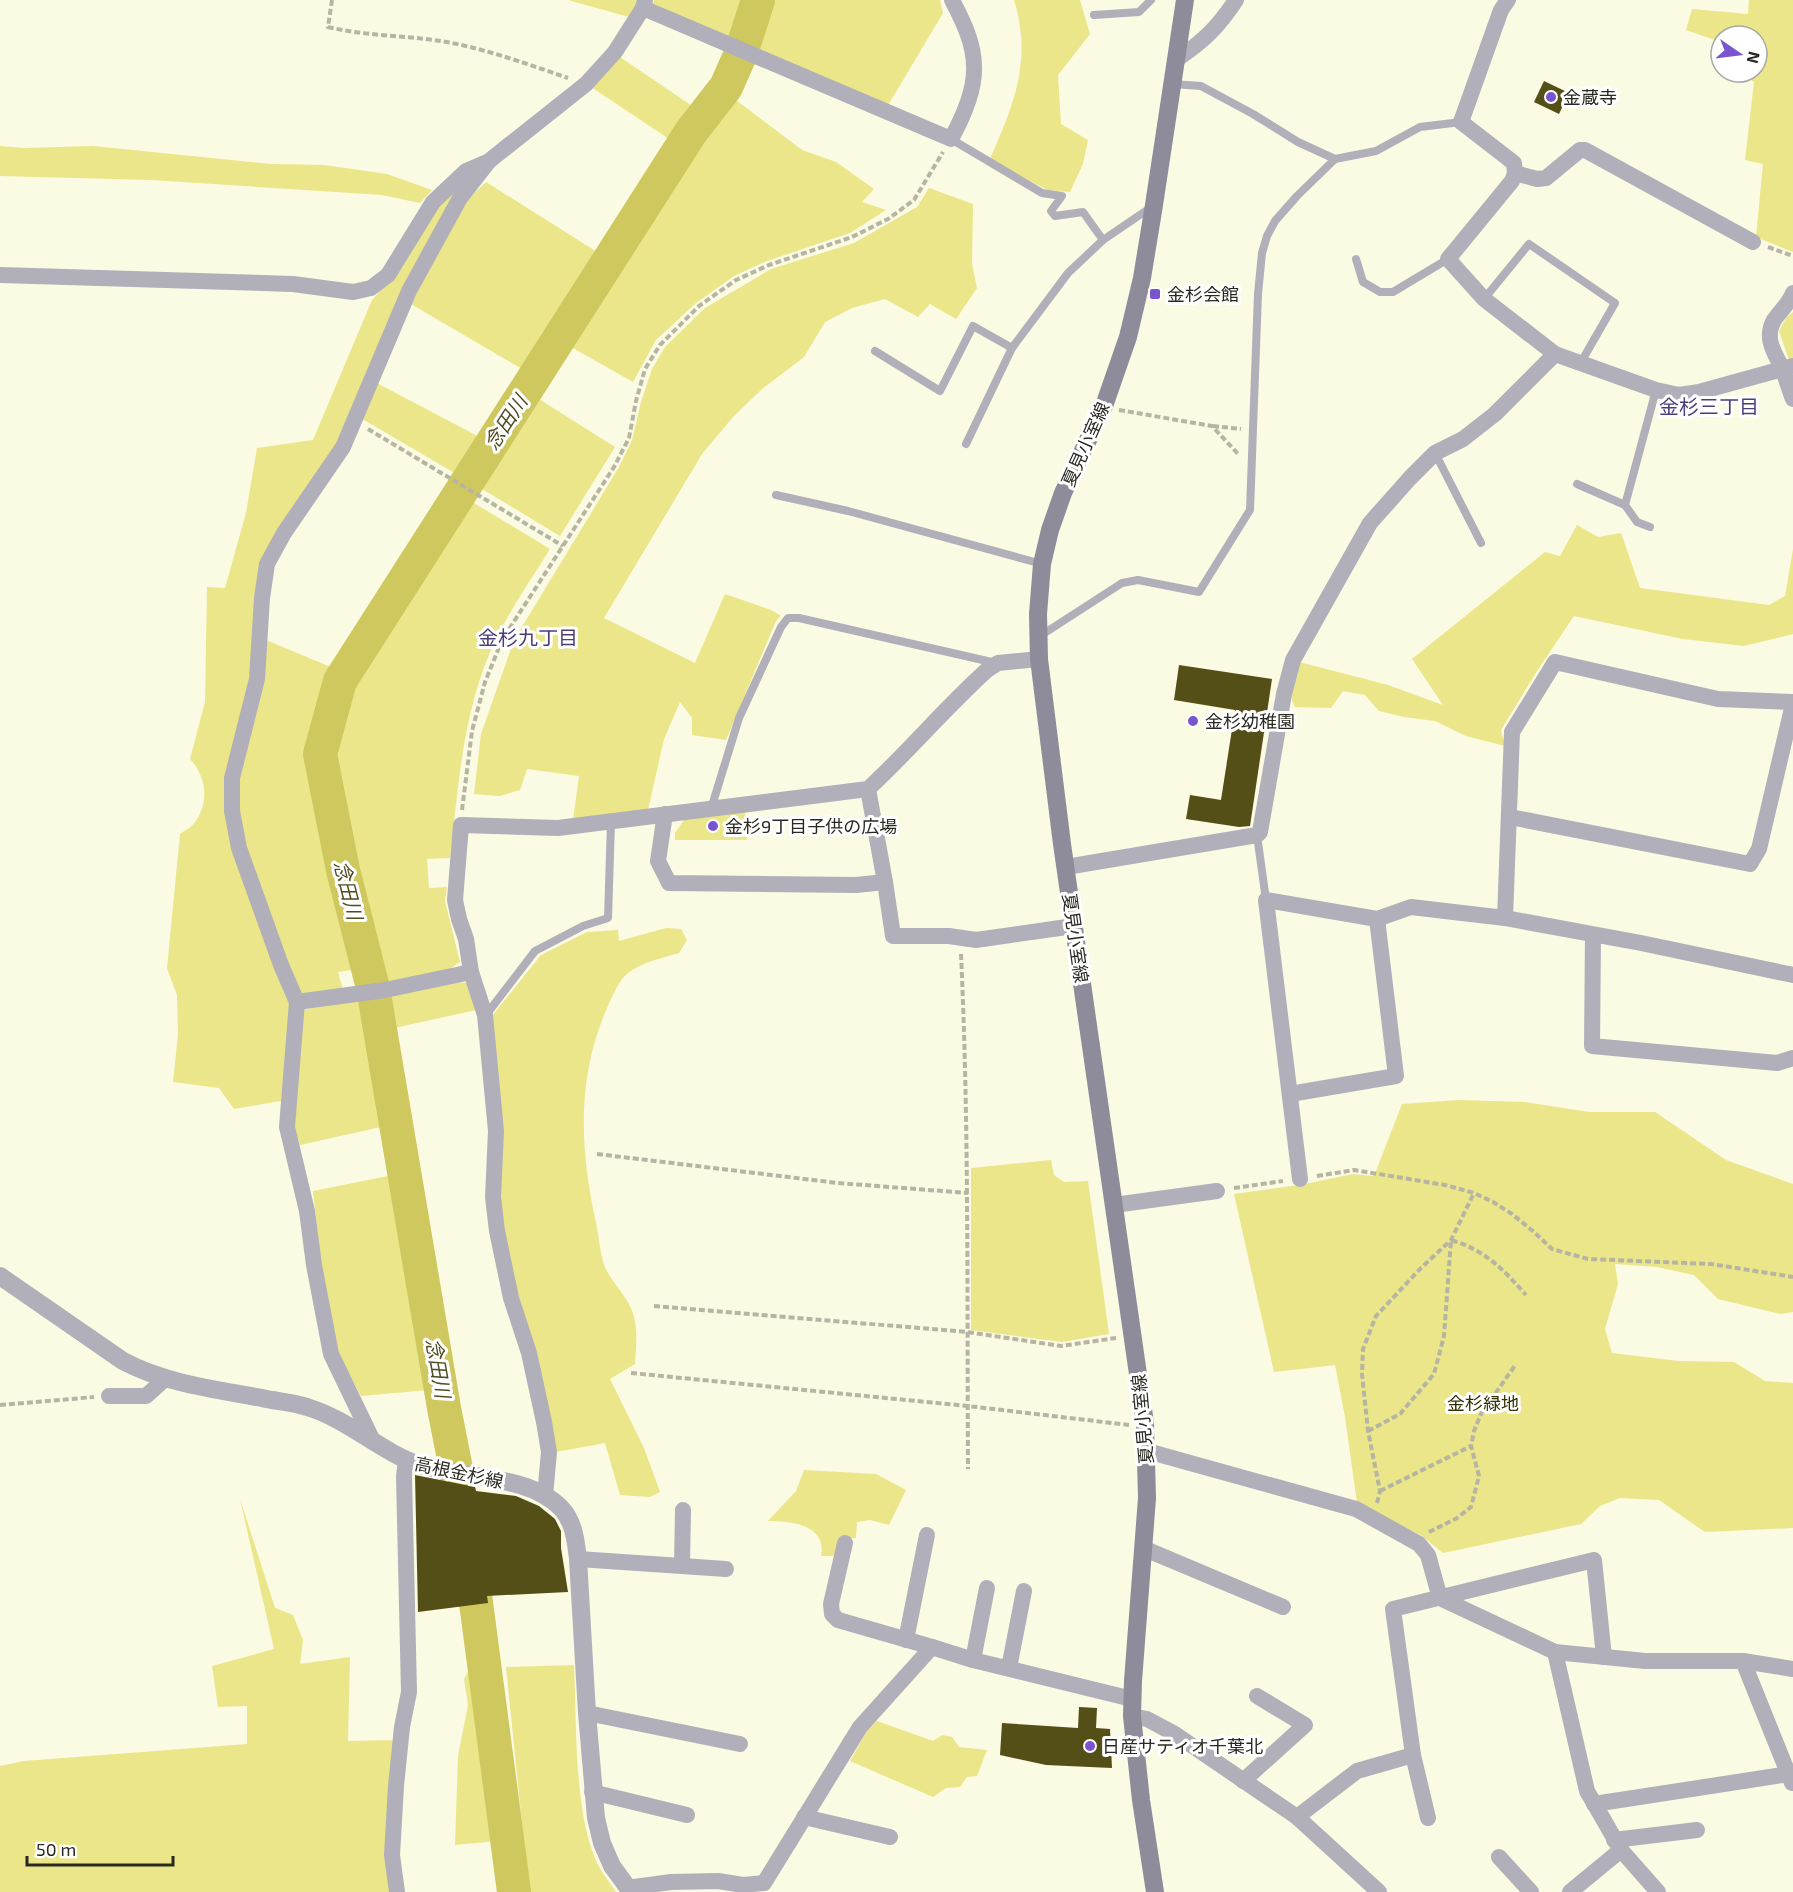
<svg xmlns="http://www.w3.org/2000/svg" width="1793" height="1892" viewBox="0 0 1793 1892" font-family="'Exo 2','Noto Sans JP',sans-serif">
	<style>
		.green { fill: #ebe689 }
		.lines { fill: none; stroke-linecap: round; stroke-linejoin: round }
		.river { stroke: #cec85f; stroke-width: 34 }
		.building { fill: #534f16 }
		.path { stroke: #b6b5a3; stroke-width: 4; stroke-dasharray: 6 3; stroke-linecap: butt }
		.service { stroke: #b1afb9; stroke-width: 8 }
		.minor { stroke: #b1afb9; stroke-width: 16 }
		.tertiary { stroke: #b1afb9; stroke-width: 18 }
		.secondary { stroke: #8e8c9a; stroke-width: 18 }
		.poi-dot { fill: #7855cf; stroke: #fff; stroke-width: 2 }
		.labels { text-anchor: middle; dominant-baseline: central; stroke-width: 6; stroke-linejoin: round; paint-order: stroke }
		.poi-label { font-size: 18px; fill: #292921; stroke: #fff; text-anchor: start }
		.street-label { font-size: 18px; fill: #292921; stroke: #fff }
		.park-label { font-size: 18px; fill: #333002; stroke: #fff }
		.neighbourhood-label { font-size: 20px; fill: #4c3d7a; stroke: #fff }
		.water-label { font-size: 20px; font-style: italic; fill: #504d22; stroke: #fff }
	</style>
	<rect width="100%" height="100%" fill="#fbfae3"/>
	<g class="green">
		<polygon points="568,0 637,0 635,7 629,17"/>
		<polygon points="654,0 752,0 738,46 652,6"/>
		<polygon points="762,0 940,0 943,13 887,107 748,49"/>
		<path d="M 1014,0 L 1080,0 L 1090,34 L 1058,75 L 1061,124 L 1088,140 L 1083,164 L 1070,192 L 1048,190 L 989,161 C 1013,107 1033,61 1014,0 Z"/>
		<polygon points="1749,0 1793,0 1793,252 1756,237 1763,164 1745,160 1754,82 1739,72 1757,72 1757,36 1721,36 1721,42 1686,30 1692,9 1748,14"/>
		<polygon points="620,57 698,110 675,143 591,87"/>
		<polygon points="728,94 802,150 836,162 874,189 862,202 886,210 850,233 767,261 734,276 696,303 656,340 633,382 564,343 696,136"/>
		<polygon points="0,146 24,148 93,146 272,164 324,165 387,174 432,190 420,203 382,195 152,180 0,176"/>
		<path d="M 467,177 L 338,446 L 281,531 L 258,619 L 229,811 L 293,1003 L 281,1101 L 234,1109 L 219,1088 L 173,1082 L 178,1034 L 177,995 L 167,968 L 180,834 C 184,831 192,827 195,822 C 210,802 206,776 190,759 L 205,702 L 207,587 L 225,588 L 246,513 L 257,448 L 313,440 L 372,300 L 386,285 L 437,203 Z"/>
		<polygon points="486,182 605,257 529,373 411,304 466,201"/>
		<polygon points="929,188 973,204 972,264 977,288 956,319 930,304 918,317 885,299 852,308 825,322 804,357 762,389 733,417 702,454 604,618 695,663 725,594 771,610 781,616 776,621 726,740 692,735 692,718 680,702 664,739 648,810 573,820 579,776 527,769 520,790 500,796 474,794 481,734 514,640 619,467 632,440 641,402 652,369 665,347 705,308 771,269 854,243 917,207"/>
		<polygon points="1793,312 1793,359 1789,360 1779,331 1786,318"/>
		<polygon points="375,382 485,440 463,478 359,417"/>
		<polygon points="531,394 615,447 560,536 474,484"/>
		<path d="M 464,497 L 550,549 C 533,577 513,605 498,635 C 463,705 459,781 450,858 L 427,859 L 429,888 L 447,887 L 445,901 L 460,962 L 444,973 L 380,985 L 350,872 L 328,759 L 345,682 Z"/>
		<path d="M 1577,525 L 1598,537 L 1621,533 L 1640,588 L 1769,605 L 1785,596 L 1793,549 L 1793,634 L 1744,646 L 1683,639 L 1574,616 L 1537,671 L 1501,730 L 1505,746 L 1466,736 L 1435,721 L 1404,717 L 1379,711 L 1365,695 L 1343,691 L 1331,708 L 1295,707 C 1286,692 1295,677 1299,662 L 1388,685 L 1443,705 L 1412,659 L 1545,552 L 1560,556 Z"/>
		<polygon points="266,640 338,670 314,762 327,818 337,870 366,968 338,972 343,990 303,998 288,964 244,848 239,814 238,778"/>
		<polygon points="745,810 747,840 675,840 675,833 684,820"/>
		<path d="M 666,928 L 681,929 L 687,940 L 679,953 C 662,958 642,962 628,973 C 618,981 612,997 607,1008 C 576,1079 580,1149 596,1223 C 599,1237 600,1254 605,1267 C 611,1281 623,1292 630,1306 C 639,1324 636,1344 635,1364 L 610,1379 L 644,1448 L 660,1492 L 650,1497 L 620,1495 L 605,1443 L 556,1452 L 516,1296 L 498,1196 L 492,1016 L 541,955 L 587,932 L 618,930 L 619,941 Z"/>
		<polygon points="455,982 469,983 476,1010 390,1029 383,996"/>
		<polygon points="366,998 399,1123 300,1145 293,1124 303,1010"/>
		<polygon points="1459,1100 1525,1102 1589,1112 1655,1112 1726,1160 1793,1184 1793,1312 1780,1314 1718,1299 1694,1275 1657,1267 1615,1264 1618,1284 1605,1329 1612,1353 1678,1361 1734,1362 1765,1381 1793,1383 1793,1528 1705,1532 1659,1500 1620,1498 1600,1506 1581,1524 1443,1553 1422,1536 1357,1503 1345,1417 1335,1365 1274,1372 1234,1194 1305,1184 1353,1174 1374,1176 1402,1104"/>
		<polygon points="1051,1160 1054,1175 1064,1182 1088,1181 1109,1334 1062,1342 971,1330 971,1168"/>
		<polygon points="408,1172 452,1388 361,1396 339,1356 321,1264 313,1191"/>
		<path d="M 804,1470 L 876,1474 L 906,1490 L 889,1525 L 870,1520 L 857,1522 L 856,1538 L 843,1538 L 838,1556 L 821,1556 C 827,1525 792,1521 768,1521 L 796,1491 Z"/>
		<polygon points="240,1499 275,1608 293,1615 303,1640 300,1664 350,1657 348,1741 398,1740 391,1892 0,1892 0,1766 24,1761 247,1744 247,1706 218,1707 212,1666 274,1649"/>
		<polygon points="489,1610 508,1840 455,1845 458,1756 468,1705 464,1679 479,1653 475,1625 461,1615"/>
		<path d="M 574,1665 C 577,1723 573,1813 598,1865 C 603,1874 610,1883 616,1892 L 529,1892 L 506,1667 Z"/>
		<polygon points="877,1721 933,1741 942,1735 952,1737 959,1747 987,1750 977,1776 967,1777 960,1787 946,1788 933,1797 850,1761 868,1729"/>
	</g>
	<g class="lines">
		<g class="river">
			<polyline points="460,1509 457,1474 444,1408 373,988 343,870 320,754 340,681 691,132 726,87 741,53 758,0"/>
			<polyline points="466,1559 475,1595 514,1892"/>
		</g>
	</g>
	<g class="building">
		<polygon points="1544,81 1569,93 1559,114 1534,102"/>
		<polygon points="1179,665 1272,679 1250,826 1239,827 1186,819 1190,795 1221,800 1235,710 1174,700"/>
		<polygon points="415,1475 475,1487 476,1491 516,1496 539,1506 555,1519 561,1531 561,1548 568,1592 487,1596 488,1603 418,1612"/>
		<polygon points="1079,1707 1097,1708 1096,1728 1110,1729 1112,1768 1046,1765 1000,1755 1002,1723 1078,1728"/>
	</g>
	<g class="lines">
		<g class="path">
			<path d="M 332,0 L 328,27 C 369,37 411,35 452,43 C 492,51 530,65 568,78"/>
			<polyline points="1768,247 1793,256"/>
			<polyline points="1119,410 1212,426 1239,455"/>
			<polyline points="1213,426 1241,429"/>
			<polyline points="368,429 563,546"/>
			<polyline points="462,810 472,731 485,682 502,640 614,467 629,438 636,401 645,369 660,345 699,306 736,280 769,265 852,237 888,219 914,200 943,152"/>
			<path d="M 961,954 C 969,1125 967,1297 968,1469"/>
			<polyline points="597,1154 838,1183 968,1193"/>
			<polyline points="1317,1176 1354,1170 1445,1185 1474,1193 1493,1202 1512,1214 1534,1232 1552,1249 1588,1259 1711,1264 1793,1277"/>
			<polyline points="1234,1188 1283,1181"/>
			<polyline points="654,1306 967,1332 1061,1346 1116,1338"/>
			<polyline points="631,1373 968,1406 1129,1425"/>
			<polyline points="0,1405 94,1397"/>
			<path d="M 1368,1431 L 1400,1414 L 1434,1374 L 1444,1336 L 1451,1240 C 1485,1250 1503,1269 1526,1295"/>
			<polyline points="1380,1491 1471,1446"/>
			<polyline points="1377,1503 1380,1491 1368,1431 1362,1374 1363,1349 1376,1316 1420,1269 1451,1240 1474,1193"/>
			<polyline points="1429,1532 1457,1518 1471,1507 1479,1476 1471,1446 1474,1431 1481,1414 1516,1364"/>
		</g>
		<g class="service">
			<polyline points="1094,15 1139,12 1151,0"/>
			<polyline points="1173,84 1201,86 1253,114 1298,142 1335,159 1376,151 1420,127 1461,122"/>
			<polyline points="951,139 1042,193 1062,196 1051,211 1055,216 1083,212 1103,240"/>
			<polyline points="1356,259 1363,282 1380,292 1393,292 1448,259"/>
			<polyline points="1484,299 1529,244 1615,303 1580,364"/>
			<polyline points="875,351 940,391 973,326 1012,348"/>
			<polyline points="966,444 1012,348 1068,273 1103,240 1153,206"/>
			<polyline points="1435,453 1481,543"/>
			<polyline points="1577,484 1625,505 1637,522 1650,527"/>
			<polyline points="776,495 848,511 1042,564"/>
			<polyline points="1625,505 1656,390"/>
			<polyline points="1040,636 1122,583 1138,580 1199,592 1250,510 1258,294 1262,253 1267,236 1275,221 1297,196 1335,159"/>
			<polyline points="711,809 739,718 781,627 788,618 799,618 996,663"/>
			<polyline points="1257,835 1266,900"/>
			<polyline points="486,1015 535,951 583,926 608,918 611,822"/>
		</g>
		<g class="minor">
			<polyline points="1508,0 1501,10 1461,122 1514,163 1515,173 1512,181 1448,259 1484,299 1555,354 1656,390 1679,395 1699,392 1793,366"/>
			<path d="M 643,8 L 951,139 C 962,119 975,90 974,67 C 974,43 963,21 952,0"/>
			<path d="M 1177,59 C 1204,41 1218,27 1236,0"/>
			<polyline points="1515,173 1537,179 1546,178 1580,150 1585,150 1753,242"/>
			<polyline points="0,275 293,284 353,292 371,288 388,275 433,202 466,171 487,162"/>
			<path d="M 1793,293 C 1788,305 1781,310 1774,320 C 1764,338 1774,352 1782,368 C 1786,378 1789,389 1793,399"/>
			<polyline points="868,789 885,882 893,936 949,936 976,940 1074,926"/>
			<polyline points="665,814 658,861 669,883 856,885 885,882"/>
			<polyline points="1510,817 1750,864 1759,849 1793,704"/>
			<polyline points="1066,867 1257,835 1260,832 1284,694 1293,660 1370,523 1410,478 1435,453 1463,439 1495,414 1555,354"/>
			<polyline points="1505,918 1512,732 1555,662 1718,699 1793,702"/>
			<polyline points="1593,935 1592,1046 1777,1063 1793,1058"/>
			<polyline points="297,1002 385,990 471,972"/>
			<polyline points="1290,1094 1396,1076 1377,919"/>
			<polyline points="1300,1179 1266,900 1377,919 1411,907 1505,918 1641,943 1793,975"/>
			<polyline points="1114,1205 1217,1191"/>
			<polyline points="109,1396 146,1396 166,1378"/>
			<polyline points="372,1439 331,1354 314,1265 307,1211 287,1127 297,1002 281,965 239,848 232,811 232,778 257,679 262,598 267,564 284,533 343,447 409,291 460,198 489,161 586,84 615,52 643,8 645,0"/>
			<polyline points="1147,1451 1356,1509 1419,1544 1428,1555 1440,1598 1555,1652 1645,1661 1743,1661 1793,1669"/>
			<path d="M 545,1496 L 549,1452 L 544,1422 L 529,1353 L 511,1298 L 497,1231 L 493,1197 L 496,1131 L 485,1015 L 471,972 L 466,939 L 459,919 L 455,900 L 461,825 L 558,828 L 868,789 C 909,751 945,708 987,670 L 998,663 L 1039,659"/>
			<polyline points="845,1543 831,1604 832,1614 838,1620 932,1647"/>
			<polyline points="1145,1549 1283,1607"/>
			<polyline points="578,1559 726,1569"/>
			<polyline points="682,1566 683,1510"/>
			<polyline points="906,1640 927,1535"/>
			<polyline points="1555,1652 1587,1791 1621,1850 1658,1892"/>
			<polyline points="973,1660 987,1588"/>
			<polyline points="1743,1661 1792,1783"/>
			<polyline points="1009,1668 1024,1591"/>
			<polyline points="587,1713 740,1744"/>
			<polyline points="1132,1716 1147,1719 1175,1734 1297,1817 1379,1892"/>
			<polyline points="1243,1781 1305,1725 1257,1696"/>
			<polyline points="592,1792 687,1815"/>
			<polyline points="1594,1804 1789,1774"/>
			<polyline points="804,1817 890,1837"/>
			<polyline points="1297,1817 1357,1771 1413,1755"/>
			<polyline points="1428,1818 1413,1755 1393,1609 1594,1560 1604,1657"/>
			<polyline points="1614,1840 1697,1830"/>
			<polyline points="1499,1857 1531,1892"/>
			<polyline points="627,1888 671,1882 718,1881 743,1885 764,1883 860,1727 932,1647 973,1660 1132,1699"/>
			<polyline points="397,1892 392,1855 396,1786 402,1727 409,1692 404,1476 406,1460"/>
			<polyline points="1570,1892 1621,1850"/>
		</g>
		<path class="tertiary" d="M 0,1276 L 123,1361 C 168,1385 222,1390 272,1400 C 284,1402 296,1403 307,1407 C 350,1420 380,1452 420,1465 C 463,1479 528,1474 561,1508 C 574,1521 576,1542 578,1559 L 587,1713 L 596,1818 L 602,1843 L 612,1866 L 631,1892"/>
		<polyline class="secondary" points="1155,1892 1141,1800 1132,1716 1133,1681 1147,1498 1145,1423 1062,844 1039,659 1038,614 1042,564 1050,530 1063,493 1104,406 1128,337 1142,278 1154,205 1185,0"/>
	</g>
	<g class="poi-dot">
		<circle cx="1551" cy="97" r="6"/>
		<rect x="1149" y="288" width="12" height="12" rx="3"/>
		<circle cx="1193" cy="721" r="6"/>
		<circle cx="713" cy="826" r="6"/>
		<circle cx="1090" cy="1746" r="6"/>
	</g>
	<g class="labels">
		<g class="poi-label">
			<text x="1563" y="97">金蔵寺</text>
			<text x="1167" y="294">金杉会館</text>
			<text x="1205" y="721">金杉幼稚園</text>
			<text x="725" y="826">金杉9丁目子供の広場</text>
			<text x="1102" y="1746">日産サティオ千葉北</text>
		</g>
		<g class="street-label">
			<text transform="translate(1085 444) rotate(-66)">夏見小室線</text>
			<text transform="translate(1076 938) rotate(82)">夏見小室線</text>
			<text transform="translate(1142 1419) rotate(-95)">夏見小室線</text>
			<text transform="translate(459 1472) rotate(12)">高根金杉線</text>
		</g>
		<g class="park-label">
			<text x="1483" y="1403">金杉緑地</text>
		</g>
		<g class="neighbourhood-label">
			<text x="1709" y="406">金杉三丁目</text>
			<text x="528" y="637">金杉九丁目</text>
		</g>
		<g class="water-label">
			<text transform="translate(505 422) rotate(-57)">念田川</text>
			<text transform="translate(349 890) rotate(76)">念田川</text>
			<text transform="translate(439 1368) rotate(80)">念田川</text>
		</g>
	</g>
	<g transform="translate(1739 54) rotate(104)"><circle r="28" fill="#ffffff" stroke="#a9a9a6" stroke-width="1.5"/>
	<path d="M0-4.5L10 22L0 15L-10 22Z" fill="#7855cf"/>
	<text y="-9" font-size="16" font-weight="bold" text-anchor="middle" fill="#292921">N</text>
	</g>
	<path d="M27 1856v9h146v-9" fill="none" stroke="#292921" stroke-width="3"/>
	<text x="36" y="1856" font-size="18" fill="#292921" stroke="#ffffff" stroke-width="4.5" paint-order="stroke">50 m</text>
</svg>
